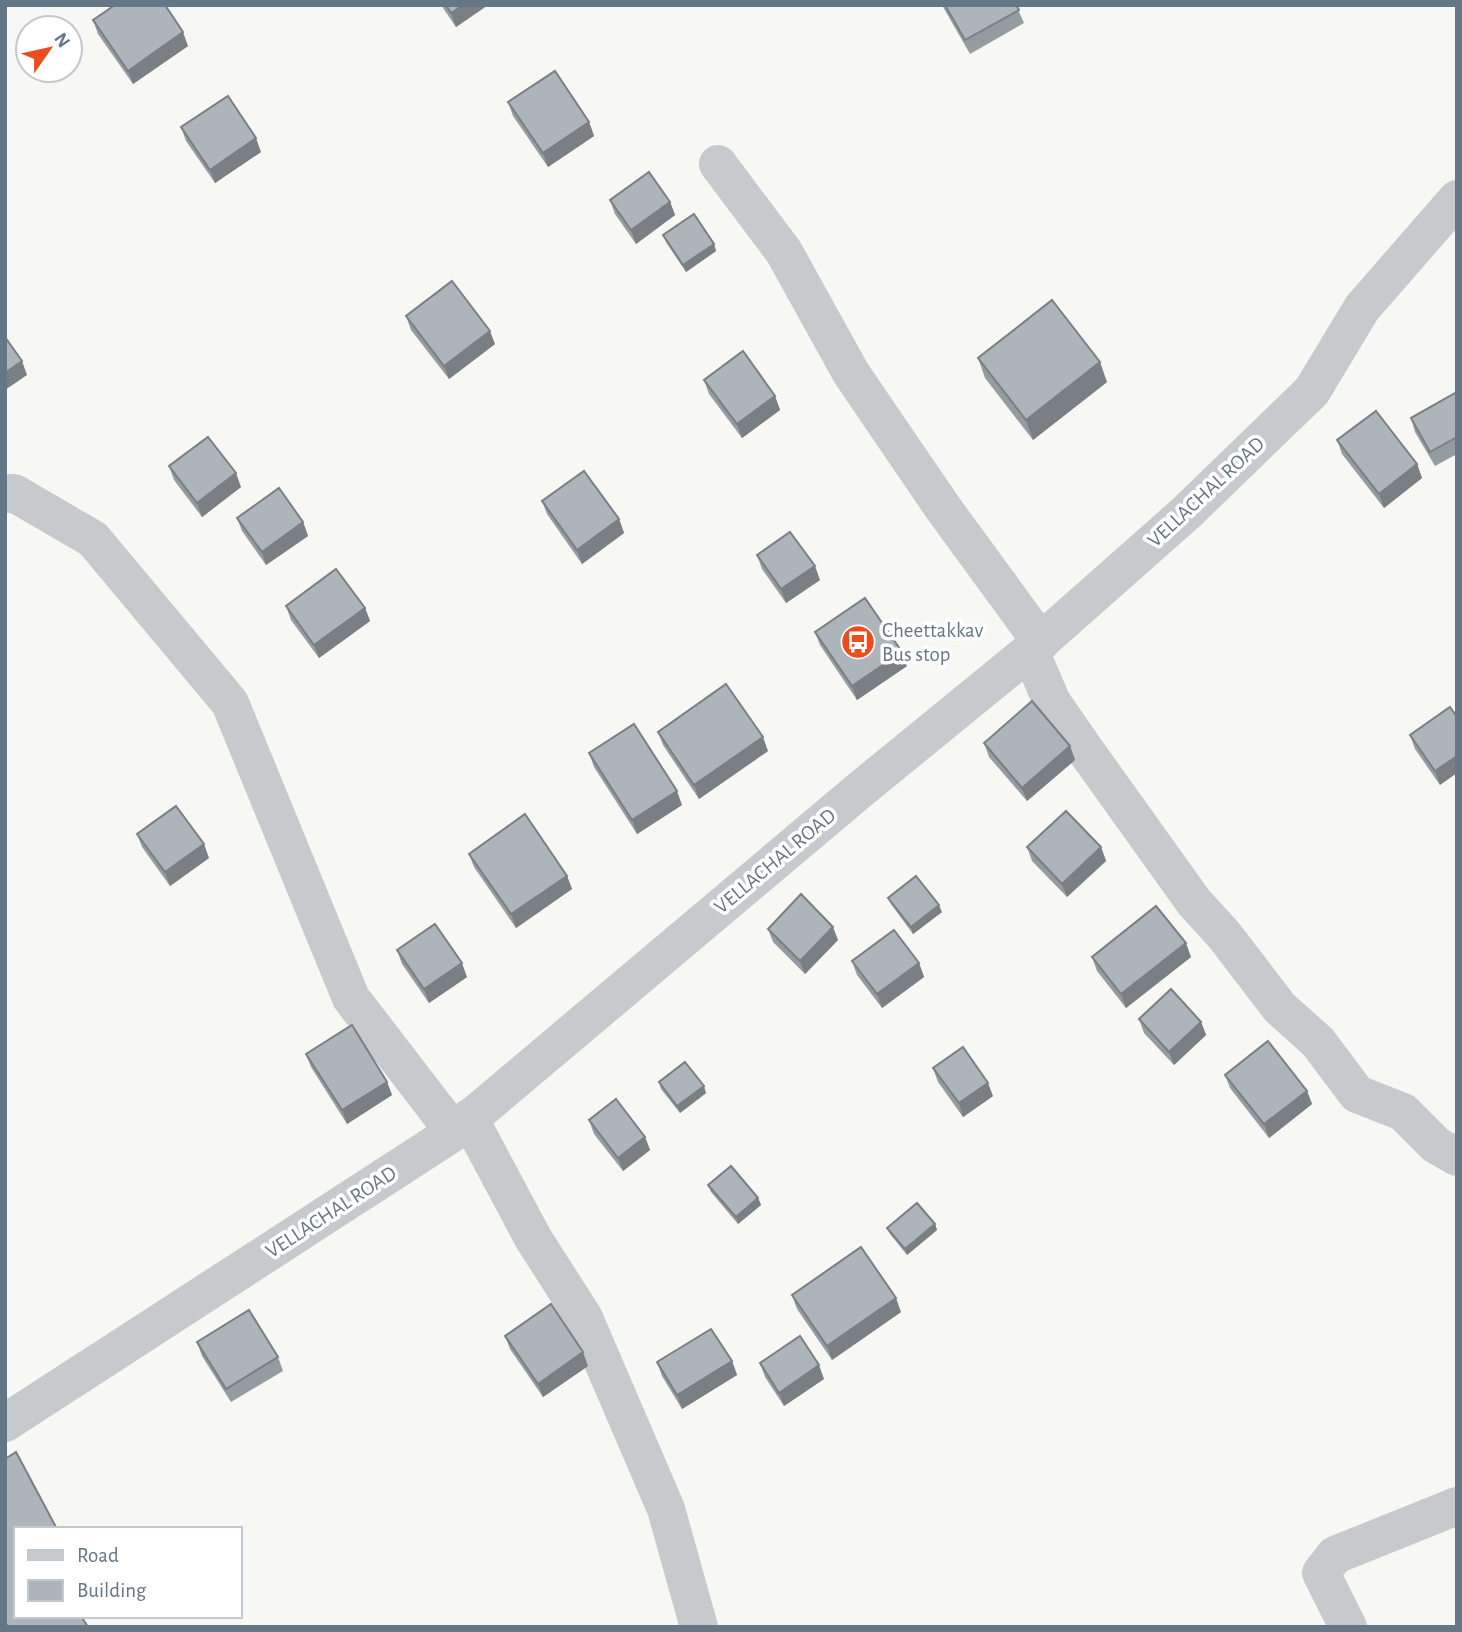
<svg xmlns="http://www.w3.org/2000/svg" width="1462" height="1632" viewBox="0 0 1462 1632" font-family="'Alegreya Sans',sans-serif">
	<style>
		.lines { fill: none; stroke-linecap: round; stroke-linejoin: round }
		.minor { stroke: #c6cacd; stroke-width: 38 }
		.wall { fill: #959ca1 }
		.shaded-wall { fill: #797f83 }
		.building { fill: #adb5bb; stroke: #797f83; stroke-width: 2 }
		.labels { text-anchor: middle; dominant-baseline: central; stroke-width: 7; stroke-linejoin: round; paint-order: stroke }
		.street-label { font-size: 21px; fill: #647786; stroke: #fff }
		.poi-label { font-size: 21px; fill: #647786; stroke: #fff; text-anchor: start }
	</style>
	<rect width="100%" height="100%" fill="#f7f7f3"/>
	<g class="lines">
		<g class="minor">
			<polyline points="718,164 784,252 851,373 943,508 1041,642"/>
			<polyline points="5,494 14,493 93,539 230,703 351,998 454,1132"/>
			<polyline points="1030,651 1052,702 1088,754 1194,902 1224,935 1280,1008 1318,1042 1357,1094 1403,1112 1436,1145 1457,1157"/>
			<polyline points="469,1118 533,1238 584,1318 666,1509 699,1627"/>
			<polyline points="5,1423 454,1132 861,789 1030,651 1187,512 1312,391 1362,308 1457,199"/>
			<polyline points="1348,1627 1321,1573 1335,1555 1457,1506"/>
		</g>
	</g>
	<g class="wall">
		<polygon points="441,5 488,5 456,27"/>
		<polygon points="942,5 1016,5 1024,23 970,54"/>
		<polygon points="93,20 188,46 133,84 98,34"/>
		<polygon points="508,102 589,122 594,136 548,167 513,116"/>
		<polygon points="181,127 261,152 215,183 186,141"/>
		<polygon points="610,200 670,202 675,215 636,244 615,214"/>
		<polygon points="663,235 714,244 716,251 686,272 666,242"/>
		<polygon points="406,316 495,344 449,379 411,330"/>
		<polygon points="978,358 1107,382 1033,440 985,378"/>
		<polygon points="704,380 775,396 780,410 742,438 709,394"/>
		<polygon points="1457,392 1457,454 1435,466 1415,432 1411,418"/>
		<polygon points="1337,440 1417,464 1422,478 1384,508 1342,454"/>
		<polygon points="169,466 241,487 202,517 174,480"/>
		<polygon points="542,501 619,519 624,533 582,564 547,514"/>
		<polygon points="237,518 303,522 308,536 266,565 242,531"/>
		<polygon points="757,555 820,580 786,603 762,569"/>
		<polygon points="286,606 365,608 370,621 319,658 291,620"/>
		<polygon points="815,632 907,666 857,700 820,645"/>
		<polygon points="1450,707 1440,785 1415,749 1410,735"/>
		<polygon points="658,732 768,751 699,799 663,745"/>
		<polygon points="984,743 1070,746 1075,760 1027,801 989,757"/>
		<polygon points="589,753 682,805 637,834 594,767"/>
		<polygon points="137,834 209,858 170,886 142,847"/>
		<polygon points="1027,847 1101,847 1106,861 1067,897 1032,861"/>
		<polygon points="469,854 567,876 572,889 516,928 474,867"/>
		<polygon points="888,898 942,912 913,934 891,904"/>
		<polygon points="768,929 838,940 805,974 773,942"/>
		<polygon points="397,950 467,977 429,1003 402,964"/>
		<polygon points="1092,957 1191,957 1126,1008 1097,971"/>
		<polygon points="852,961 919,963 924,977 882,1008 857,975"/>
		<polygon points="1139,1019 1201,1022 1206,1035 1174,1065 1144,1033"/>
		<polygon points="306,1054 387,1082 392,1095 347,1124 311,1067"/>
		<polygon points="933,1068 993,1096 963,1117 938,1082"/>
		<polygon points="1225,1075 1307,1091 1312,1104 1269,1138 1230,1088"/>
		<polygon points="659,1082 706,1093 680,1113 661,1089"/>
		<polygon points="589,1120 645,1137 650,1150 623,1171 594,1134"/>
		<polygon points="708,1185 758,1198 761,1205 738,1224 711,1192"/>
		<polygon points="935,1224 937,1230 907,1255 890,1234 887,1228"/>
		<polygon points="792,1295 901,1312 832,1360 797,1309"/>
		<polygon points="505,1336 588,1366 543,1397 510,1349"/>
		<polygon points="197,1342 278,1357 283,1371 231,1402 202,1356"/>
		<polygon points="732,1361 737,1375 682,1409 662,1376 657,1362"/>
		<polygon points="760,1363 824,1379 784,1406 765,1377"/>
	</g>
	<g class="shaded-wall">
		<polygon points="463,5 488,5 456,27 451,13"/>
		<polygon points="183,32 188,46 133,84 128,71"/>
		<polygon points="589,122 594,136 548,167 543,153"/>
		<polygon points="256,138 261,152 215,183 210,170"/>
		<polygon points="670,202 675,215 636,244 631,230"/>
		<polygon points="714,244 716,251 686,272 683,265"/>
		<polygon points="490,331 495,344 449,379 444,366"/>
		<polygon points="22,361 27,375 5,390 5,373"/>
		<polygon points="1100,362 1107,382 1033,440 1026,420"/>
		<polygon points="775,396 780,410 742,438 737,424"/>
		<polygon points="1417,464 1422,478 1384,508 1379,494"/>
		<polygon points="236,473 241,487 202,517 197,503"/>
		<polygon points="619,519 624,533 582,564 577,550"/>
		<polygon points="303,522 308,536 266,565 262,552"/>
		<polygon points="815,566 820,580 786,603 781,589"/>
		<polygon points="365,608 370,621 319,658 314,645"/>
		<polygon points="902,652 907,666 857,700 852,686"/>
		<polygon points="763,737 768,751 699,799 694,785"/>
		<polygon points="1070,746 1075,760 1027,801 1022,788"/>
		<polygon points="1457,756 1457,773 1440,785 1435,771"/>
		<polygon points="677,791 682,805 637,834 632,820"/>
		<polygon points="204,844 209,858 170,886 165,872"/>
		<polygon points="1101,847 1106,861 1067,897 1062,884"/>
		<polygon points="567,876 572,889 516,928 511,914"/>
		<polygon points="939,905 942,912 913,934 911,927"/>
		<polygon points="833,927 838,940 805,974 800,961"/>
		<polygon points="1186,943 1191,957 1126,1008 1121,994"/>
		<polygon points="462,963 467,977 429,1003 424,989"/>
		<polygon points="919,963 924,977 882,1008 877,994"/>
		<polygon points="1201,1022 1206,1035 1174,1065 1169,1052"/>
		<polygon points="387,1082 392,1095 347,1124 342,1110"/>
		<polygon points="988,1083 993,1096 963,1117 959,1103"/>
		<polygon points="704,1086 706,1093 680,1113 677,1106"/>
		<polygon points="1307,1091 1312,1104 1269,1138 1264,1124"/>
		<polygon points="645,1137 650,1150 623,1171 618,1158"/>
		<polygon points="758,1198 761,1205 738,1224 736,1217"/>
		<polygon points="935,1224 937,1230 907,1255 905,1249"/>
		<polygon points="896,1298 901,1312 832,1360 827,1346"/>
		<polygon points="583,1352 588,1366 543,1397 538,1384"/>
		<polygon points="732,1361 737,1375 682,1409 677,1395"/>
		<polygon points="819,1365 824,1379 784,1406 779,1393"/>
	</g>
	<g class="building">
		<polygon points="115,5 165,5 183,32 128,71 93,20"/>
		<polygon points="446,5 463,5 451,13"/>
		<polygon points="945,5 1016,5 1019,10 965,40"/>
		<polygon points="555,71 589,122 543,153 508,102"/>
		<polygon points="228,96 256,138 210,170 181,127"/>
		<polygon points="649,172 670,202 631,230 610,200"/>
		<polygon points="694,214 714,244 683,265 663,235"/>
		<polygon points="452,281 490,331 444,366 406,316"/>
		<polygon points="1052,300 1100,362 1026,420 978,358"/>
		<polygon points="5,337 22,361 5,373"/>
		<polygon points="743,351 775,396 737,424 704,380"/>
		<polygon points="1457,392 1457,437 1430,452 1411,418"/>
		<polygon points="1376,411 1417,464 1379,494 1337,440"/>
		<polygon points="208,437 236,473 197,503 169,466"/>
		<polygon points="584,471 619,519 577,550 542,501"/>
		<polygon points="279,488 303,522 262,552 237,518"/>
		<polygon points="790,532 815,566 781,589 757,555"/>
		<polygon points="336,569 365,608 314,645 286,606"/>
		<polygon points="865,598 902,652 852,686 815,632"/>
		<polygon points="726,684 763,737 694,785 658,732"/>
		<polygon points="1032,701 1070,746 1022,788 984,743"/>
		<polygon points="1450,707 1457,717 1457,756 1435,771 1410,735"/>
		<polygon points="634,724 677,791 632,820 589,753"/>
		<polygon points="176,806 204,844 165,872 137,834"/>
		<polygon points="1066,811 1101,847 1062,884 1027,847"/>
		<polygon points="525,814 567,876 511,914 469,854"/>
		<polygon points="916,876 939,905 911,927 888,898"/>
		<polygon points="801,894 833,927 800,961 768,929"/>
		<polygon points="1156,906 1186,943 1121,994 1092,957"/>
		<polygon points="435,924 462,963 424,989 397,950"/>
		<polygon points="894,930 919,963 877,994 852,961"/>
		<polygon points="1171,989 1201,1022 1169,1052 1139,1019"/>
		<polygon points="352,1025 387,1082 342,1110 306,1054"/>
		<polygon points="1268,1041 1307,1091 1264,1124 1225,1075"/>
		<polygon points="963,1047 988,1083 959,1103 933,1068"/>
		<polygon points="685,1062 704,1086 677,1106 659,1082"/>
		<polygon points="616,1099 645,1137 618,1158 589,1120"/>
		<polygon points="731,1166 758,1198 736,1217 708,1185"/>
		<polygon points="917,1203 935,1224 905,1249 887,1228"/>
		<polygon points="861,1247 896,1298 827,1346 792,1295"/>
		<polygon points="551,1304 583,1352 538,1384 505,1336"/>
		<polygon points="249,1310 278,1357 226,1389 197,1342"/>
		<polygon points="711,1329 732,1361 677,1395 657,1362"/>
		<polygon points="800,1336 819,1365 779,1393 760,1363"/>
		<polygon points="16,1452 57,1529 16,1529 16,1616 81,1616 88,1627 8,1627 5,1622 5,1459"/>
	</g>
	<defs>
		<g id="bus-disc" transform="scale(1.75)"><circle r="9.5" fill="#eb4d1f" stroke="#fff"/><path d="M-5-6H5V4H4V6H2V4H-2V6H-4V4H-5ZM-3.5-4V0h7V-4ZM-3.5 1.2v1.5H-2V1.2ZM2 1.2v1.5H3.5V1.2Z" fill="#fff"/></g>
	</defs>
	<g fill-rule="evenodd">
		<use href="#bus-disc" x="858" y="642"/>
	</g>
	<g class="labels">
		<g class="street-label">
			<text transform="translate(1206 492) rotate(-43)">VELLACHAL ROAD</text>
			<text transform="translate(775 861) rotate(-40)">VELLACHAL ROAD</text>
			<text transform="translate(331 1212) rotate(-33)">VELLACHAL ROAD</text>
		</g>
		<g class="poi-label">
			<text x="882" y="630">Cheettakkav<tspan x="882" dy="24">Bus stop</tspan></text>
		</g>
	</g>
	<rect width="1462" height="1632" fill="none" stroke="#647786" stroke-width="14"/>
	<rect x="14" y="1527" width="228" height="91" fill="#ffffff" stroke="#c1c9cf" stroke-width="2"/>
	<rect x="28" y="1550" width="35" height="10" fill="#c6cacd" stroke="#c1c9cf" stroke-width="2"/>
	<text x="77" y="1562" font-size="21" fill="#647786">Road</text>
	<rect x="28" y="1580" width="35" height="21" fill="#adb5bb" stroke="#c1c9cf" stroke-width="2"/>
	<text x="77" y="1597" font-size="21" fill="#647786">Building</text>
	<g transform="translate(49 49) rotate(56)"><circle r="33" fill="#ffffff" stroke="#c1c9cf" stroke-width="2"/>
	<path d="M0-5L12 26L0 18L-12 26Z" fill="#eb4d1f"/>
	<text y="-10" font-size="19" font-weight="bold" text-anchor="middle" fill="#647786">N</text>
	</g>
</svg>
